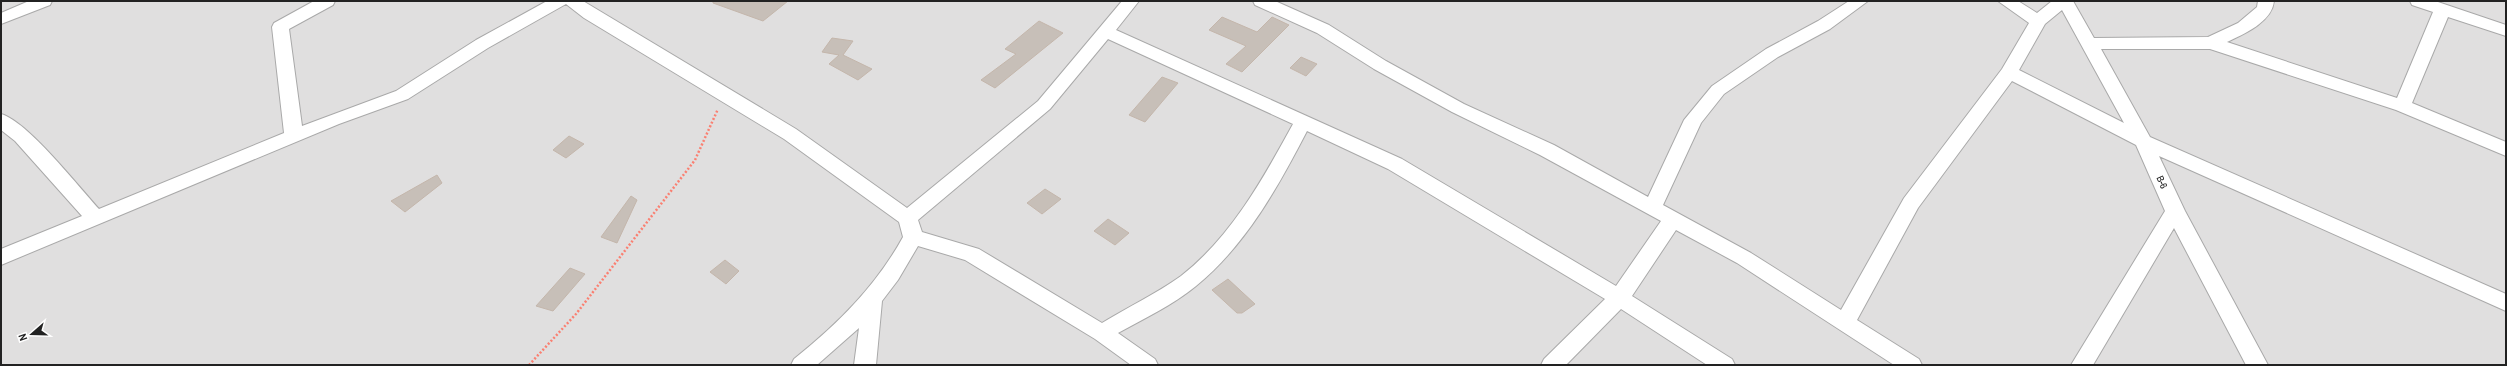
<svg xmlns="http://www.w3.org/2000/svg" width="2507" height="366" viewBox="0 0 2507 366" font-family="'Archivo Narrow',sans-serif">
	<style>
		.residential { fill: #e0dfdf }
		.building { fill: #c7bfb8; stroke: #c4b6ab }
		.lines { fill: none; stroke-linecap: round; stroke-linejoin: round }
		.minor-casing { stroke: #a9a9a9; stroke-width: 2 }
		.path { stroke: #fa8072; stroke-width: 2.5; stroke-dasharray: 2 2; stroke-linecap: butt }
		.minor { fill: #fff; fill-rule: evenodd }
		.labels { text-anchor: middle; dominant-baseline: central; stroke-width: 3; stroke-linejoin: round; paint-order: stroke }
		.street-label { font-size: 10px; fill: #222; stroke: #fff }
	</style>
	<rect width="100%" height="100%" fill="#f2efe9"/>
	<rect class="residential" x="1" y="1" width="2505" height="364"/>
	<g class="building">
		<polygon points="713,1 788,1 763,21 713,3"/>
		<polygon points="1222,17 1257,32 1272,17 1289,25 1242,72 1226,64 1246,46 1209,30"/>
		<polygon points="1039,21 1063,33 995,88 981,80 1016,54 1005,49"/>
		<polygon points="832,38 853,41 843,55 872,69 858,80 829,64 839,55 822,52"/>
		<polygon points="1301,57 1317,64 1306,76 1290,68"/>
		<polygon points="1162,77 1178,83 1145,122 1129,115"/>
		<polygon points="569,136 584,144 566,158 553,150"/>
		<polygon points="437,175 442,183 405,212 391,201"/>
		<polygon points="1045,189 1061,199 1042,214 1027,203"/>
		<polygon points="631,196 637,200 617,243 601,237"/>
		<polygon points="1108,219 1129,233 1115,245 1094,231"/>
		<polygon points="725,260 739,271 726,284 710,272"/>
		<polygon points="570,268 585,274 553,311 536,306"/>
		<polygon points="1228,279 1255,304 1242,313 1237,313 1212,290"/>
	</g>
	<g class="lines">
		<g class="minor-casing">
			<g id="minor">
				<polygon points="29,1 52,1 50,5 1,24 1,13"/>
				<path d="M 314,1 L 335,1 L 333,5 L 289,29 L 302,126 L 396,91 L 476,40 L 547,1 L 583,1 L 796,129 L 907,208 L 1038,101 L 1122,1 L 1139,1 L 1116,30 L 1402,159 L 1616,286 L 1661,221 L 1540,155 L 1452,112 L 1374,69 L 1317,33 L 1255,5 L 1253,1 L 1275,1 L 1329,25 L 1386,61 L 1464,104 L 1554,145 L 1648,197 L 1684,120 L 1712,86 L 1766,49 L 1818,21 L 1849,1 L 1868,1 L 1830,29 L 1778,57 L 1724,94 L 1701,123 L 1663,205 L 1751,253 L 1841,310 L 1904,198 L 2002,69 L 2029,23 L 1998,1 L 2018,1 L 2037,13 L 2052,1 L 2073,1 L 2094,38 L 2208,37 L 2238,23 L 2257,7 L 2258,1 L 2274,1 C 2272,22 2244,34 2227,42 L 2397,98 L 2433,12 L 2412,5 L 2410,1 L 2435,1 L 2506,25 L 2506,36 L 2448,17 L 2412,103 L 2506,142 L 2506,156 L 2396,110 L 2210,49 L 2101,49 L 2150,137 L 2506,294 L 2506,311 L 2159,156 L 2185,211 L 2268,365 L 2246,365 L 2174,228 L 2093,365 L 2071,365 L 2165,211 L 2136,145 L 2012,81 L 1918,208 L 1857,320 L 1919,359 L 1922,365 L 1894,365 L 1737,263 L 1676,230 L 1632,296 L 1732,359 L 1735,365 L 1707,365 L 1621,309 L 1566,365 L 1541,365 L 1544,359 L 1605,299 L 1388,169 L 1307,131 C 1278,187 1246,245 1196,286 C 1173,305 1145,318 1118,333 L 1155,359 L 1158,365 L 1131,365 L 1095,339 L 965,260 L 918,246 L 898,280 L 882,301 L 876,365 L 854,365 L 859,328 L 817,365 L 791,365 L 794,359 C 838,324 876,286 903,237 L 899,222 L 784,139 L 584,18 L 566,4 L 488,48 L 408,99 L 339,124 L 1,265 L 1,249 L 82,216 L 15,141 L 1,130 L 1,114 C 27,121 78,186 99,209 L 284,133 L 272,27 L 274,23 ZM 2062,10 L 2124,123 L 2019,70 L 2045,24 ZM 1108,39 L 1293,124 C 1263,179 1231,237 1181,276 C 1156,294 1128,307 1102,323 L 979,249 L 922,232 L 918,220 L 1050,109 Z"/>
			</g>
		</g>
		<polyline class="path" points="529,365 576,314 695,160 718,109"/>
		<use href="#minor" class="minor"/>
	</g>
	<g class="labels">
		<g class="street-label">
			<text transform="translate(2162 182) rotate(65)">B-6</text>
		</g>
	</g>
	<rect width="2507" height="366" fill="none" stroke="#222222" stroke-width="4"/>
	<g transform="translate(32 334) rotate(250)" stroke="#ffffff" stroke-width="3" paint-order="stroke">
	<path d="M0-3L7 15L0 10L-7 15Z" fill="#222222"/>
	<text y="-6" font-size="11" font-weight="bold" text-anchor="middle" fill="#222222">N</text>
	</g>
</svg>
